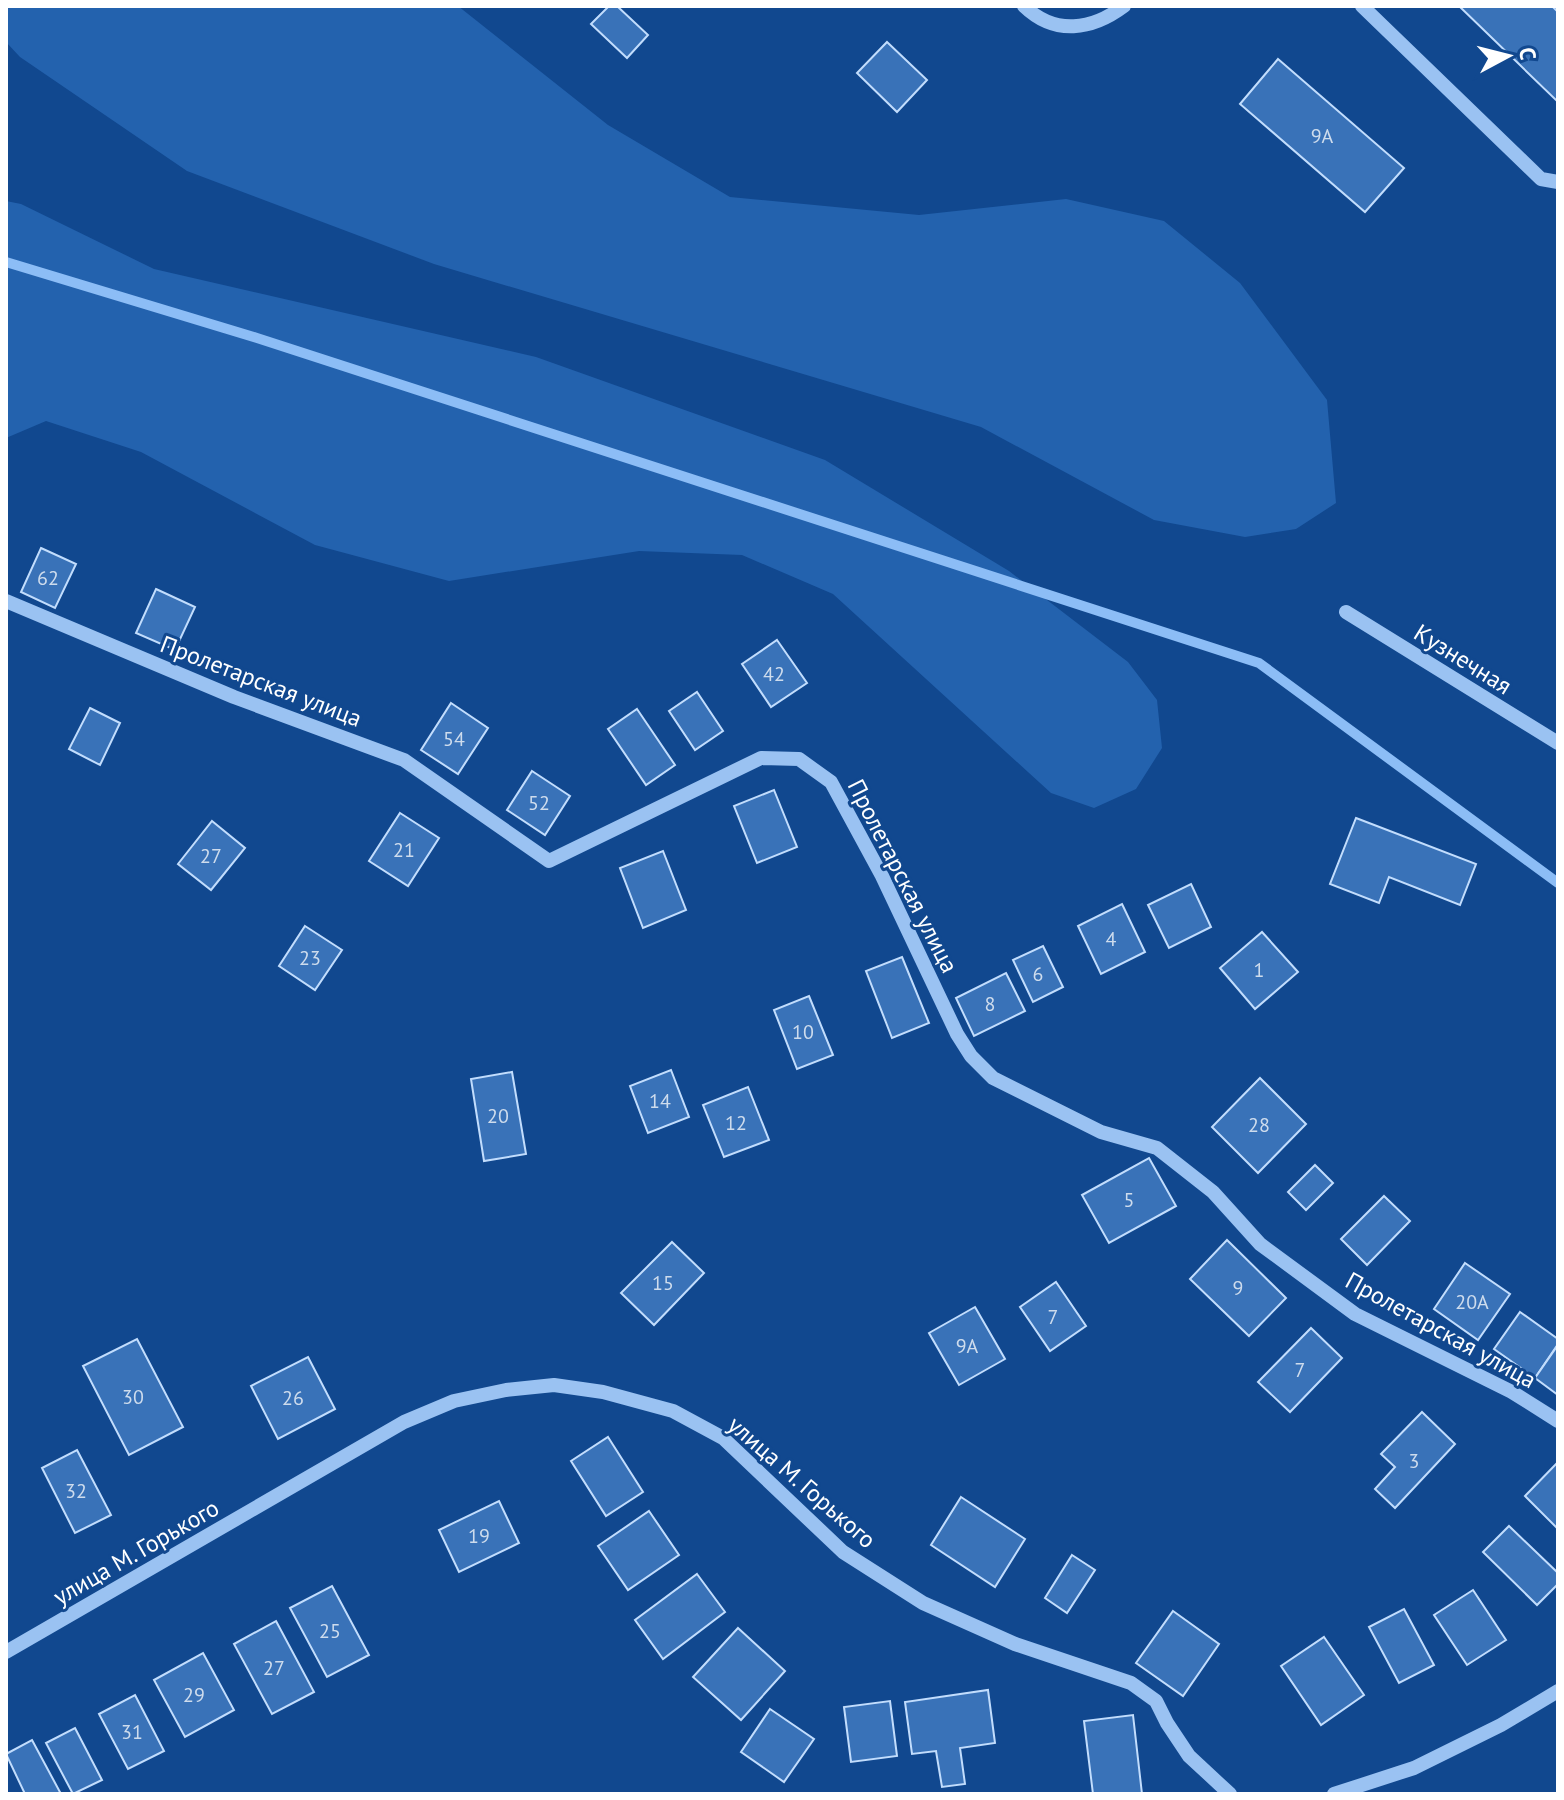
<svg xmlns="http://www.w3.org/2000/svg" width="1564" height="1800" viewBox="0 0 1564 1800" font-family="'PT Sans',sans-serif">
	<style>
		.green { fill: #2362ae }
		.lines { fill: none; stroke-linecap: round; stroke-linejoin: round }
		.stream { stroke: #8cbdf6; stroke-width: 10 }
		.building { fill: #3972b8; stroke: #c2ddfd; stroke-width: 2 }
		.minor { stroke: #9ac2f2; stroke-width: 14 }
		.labels { text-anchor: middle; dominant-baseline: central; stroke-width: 6; stroke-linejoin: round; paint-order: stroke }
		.number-label { font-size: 20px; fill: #cedced }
		.street-label { font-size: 24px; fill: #fff; stroke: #11488f }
	</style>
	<rect width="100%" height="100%" fill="#11488f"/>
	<g class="green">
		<polygon points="6,6 458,6 608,125 730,197 919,215 1066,199 1164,221 1240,283 1327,400 1336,503 1296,529 1245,537 1154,520 981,427 434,264 187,171 20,57 6,42"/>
		<polygon points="6,201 21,204 154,269 536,357 825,460 1009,571 1128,662 1157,700 1162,748 1136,789 1094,808 1051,793 833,594 742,555 639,551 449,581 315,545 141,452 46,421 6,438"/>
	</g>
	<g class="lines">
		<polyline class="stream" points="6,262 257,338 1259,663 1558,883"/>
	</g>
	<g class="building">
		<polygon points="609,6 617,6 648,35 627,58 591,24"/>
		<polygon points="1459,6 1552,6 1558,12 1558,102"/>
		<polygon points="887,42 927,80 897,112 857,73"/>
		<polygon points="1278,59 1404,168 1365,212 1240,104"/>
		<polygon points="41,548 76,564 55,608 21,592"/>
		<polygon points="156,589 195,607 175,650 136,633"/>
		<polygon points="777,640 807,683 771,707 742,664"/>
		<polygon points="697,692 723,731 695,750 669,711"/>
		<polygon points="451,703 488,728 458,774 421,750"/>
		<polygon points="90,708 120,723 100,765 69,749"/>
		<polygon points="637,709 675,765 646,785 608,729"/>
		<polygon points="532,771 570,796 545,835 507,810"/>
		<polygon points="774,790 797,847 757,863 734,806"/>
		<polygon points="400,813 439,838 408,886 369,861"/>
		<polygon points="1356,818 1476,864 1460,905 1389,877 1379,903 1330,884"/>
		<polygon points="212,821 245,848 211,890 178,864"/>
		<polygon points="663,851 686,910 643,928 620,868"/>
		<polygon points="1191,884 1211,927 1169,948 1148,905"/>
		<polygon points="1122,904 1145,952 1101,974 1078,926"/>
		<polygon points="305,926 342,950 315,990 279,966"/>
		<polygon points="1262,932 1298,972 1255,1009 1220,968"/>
		<polygon points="1043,946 1063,987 1033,1002 1013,960"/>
		<polygon points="902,957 929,1023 892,1038 866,971"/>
		<polygon points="1006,973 1025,1011 974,1036 956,998"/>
		<polygon points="809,996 833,1055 797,1069 774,1010"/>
		<polygon points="671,1070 689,1117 648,1133 630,1086"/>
		<polygon points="512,1072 526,1154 484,1161 471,1079"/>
		<polygon points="1260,1078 1306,1124 1258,1173 1212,1127"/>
		<polygon points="748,1087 769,1140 724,1157 703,1105"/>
		<polygon points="1149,1158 1176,1206 1109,1243 1082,1195"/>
		<polygon points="1315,1165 1333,1183 1306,1210 1288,1192"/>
		<polygon points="1384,1196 1410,1221 1367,1265 1341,1239"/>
		<polygon points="1227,1240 1286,1298 1249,1336 1190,1279"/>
		<polygon points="672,1242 704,1273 654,1325 621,1293"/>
		<polygon points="1465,1263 1510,1294 1478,1340 1434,1309"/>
		<polygon points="1056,1282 1086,1326 1050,1351 1020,1307"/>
		<polygon points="975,1307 1005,1359 959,1385 929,1333"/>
		<polygon points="1520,1312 1558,1339 1558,1344 1535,1378 1494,1349"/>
		<polygon points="1311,1328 1342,1358 1290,1412 1258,1382"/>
		<polygon points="137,1339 183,1427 129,1455 83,1366"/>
		<polygon points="1558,1345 1558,1395 1535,1378"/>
		<polygon points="308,1357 335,1409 278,1439 251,1386"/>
		<polygon points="1422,1412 1455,1444 1395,1508 1375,1489 1395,1467 1381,1454"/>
		<polygon points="608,1437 643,1492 606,1516 571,1461"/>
		<polygon points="77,1450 111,1515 75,1533 42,1468"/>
		<polygon points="1558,1462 1558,1529 1525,1496"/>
		<polygon points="961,1497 1025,1539 995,1587 931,1545"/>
		<polygon points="499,1501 519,1543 459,1572 439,1530"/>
		<polygon points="649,1511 679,1555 628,1590 598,1546"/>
		<polygon points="1509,1526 1558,1573 1558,1584 1537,1605 1483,1552"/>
		<polygon points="1072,1555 1095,1570 1067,1613 1045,1598"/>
		<polygon points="697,1574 725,1612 663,1659 635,1620"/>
		<polygon points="332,1586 369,1655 327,1677 290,1608"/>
		<polygon points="1473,1590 1506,1640 1467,1665 1434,1615"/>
		<polygon points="1404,1609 1434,1665 1399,1683 1369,1627"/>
		<polygon points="1173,1611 1219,1644 1183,1696 1136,1663"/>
		<polygon points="276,1621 314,1692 272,1714 234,1644"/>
		<polygon points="738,1628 785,1671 741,1720 693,1677"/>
		<polygon points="1324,1637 1364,1695 1321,1725 1281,1666"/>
		<polygon points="203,1653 234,1710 185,1737 154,1680"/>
		<polygon points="988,1690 995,1743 960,1748 965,1784 942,1787 936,1751 912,1754 905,1702"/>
		<polygon points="135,1695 164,1751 128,1769 99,1714"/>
		<polygon points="890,1701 897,1756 851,1762 844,1707"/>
		<polygon points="770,1709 814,1739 784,1782 741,1752"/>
		<polygon points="1133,1715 1142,1794 1093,1794 1084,1721"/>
		<polygon points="75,1728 102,1780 73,1794 46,1743"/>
		<polygon points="32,1740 61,1794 25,1794 6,1754"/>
	</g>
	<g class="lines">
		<g class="minor">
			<path d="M 1024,6 C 1055,36 1092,30 1124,6"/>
			<polyline points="1362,6 1541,179 1558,182"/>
			<polyline points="6,601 234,697 404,760 549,861 761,758 799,759 831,782 882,876 957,1034 971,1056 993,1078 1101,1132 1157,1148 1213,1192 1260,1244 1355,1314 1512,1392 1558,1421"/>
			<polyline points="1346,612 1558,743"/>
			<polyline points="6,1652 404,1422 454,1401 506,1390 554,1385 603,1392 673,1411 723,1438 843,1552 923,1603 1015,1644 1131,1683 1156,1701 1167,1723 1189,1756 1230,1794"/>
			<polyline points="1334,1794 1414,1768 1501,1725 1558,1691"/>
		</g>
	</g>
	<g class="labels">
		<g class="number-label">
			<text x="1322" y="136">9А</text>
			<text x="48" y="578">62</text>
			<text x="774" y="674">42</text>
			<text x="454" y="739">54</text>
			<text x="539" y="803">52</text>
			<text x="404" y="850">21</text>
			<text x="211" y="856">27</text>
			<text x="1111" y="939">4</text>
			<text x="310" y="958">23</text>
			<text x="1259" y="970">1</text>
			<text x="1038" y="974">6</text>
			<text x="990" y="1004">8</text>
			<text x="803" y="1032">10</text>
			<text x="660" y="1101">14</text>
			<text x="498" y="1116">20</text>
			<text x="736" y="1123">12</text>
			<text x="1259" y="1125">28</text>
			<text x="1129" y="1200">5</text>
			<text x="663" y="1283">15</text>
			<text x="1238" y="1288">9</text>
			<text x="1472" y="1302">20А</text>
			<text x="1053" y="1317">7</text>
			<text x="967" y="1346">9А</text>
			<text x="1300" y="1370">7</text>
			<text x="133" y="1397">30</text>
			<text x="293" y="1398">26</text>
			<text x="1414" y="1461">3</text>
			<text x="76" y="1491">32</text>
			<text x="479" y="1536">19</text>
			<text x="330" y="1631">25</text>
			<text x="274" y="1668">27</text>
			<text x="194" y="1695">29</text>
			<text x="132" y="1732">31</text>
		</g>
		<g class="street-label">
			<text transform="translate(1463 659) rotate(32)">Кузнечная</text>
			<text transform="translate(261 681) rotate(21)">Пролетарская улица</text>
			<text transform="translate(903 876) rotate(63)">Пролетарская улица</text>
			<text transform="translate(1441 1330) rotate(29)">Пролетарская улица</text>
			<text transform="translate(802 1482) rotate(41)">улица М. Горького</text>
			<text transform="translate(136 1552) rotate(-30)">улица М. Горького</text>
		</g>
	</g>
	<rect width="1564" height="1800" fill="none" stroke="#ffffff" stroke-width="16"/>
	<g transform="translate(1508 56) rotate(83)" stroke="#11488f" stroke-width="6" paint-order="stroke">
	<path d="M0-6L14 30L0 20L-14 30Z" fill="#ffffff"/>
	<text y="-12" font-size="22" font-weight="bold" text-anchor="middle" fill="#ffffff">С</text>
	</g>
</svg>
